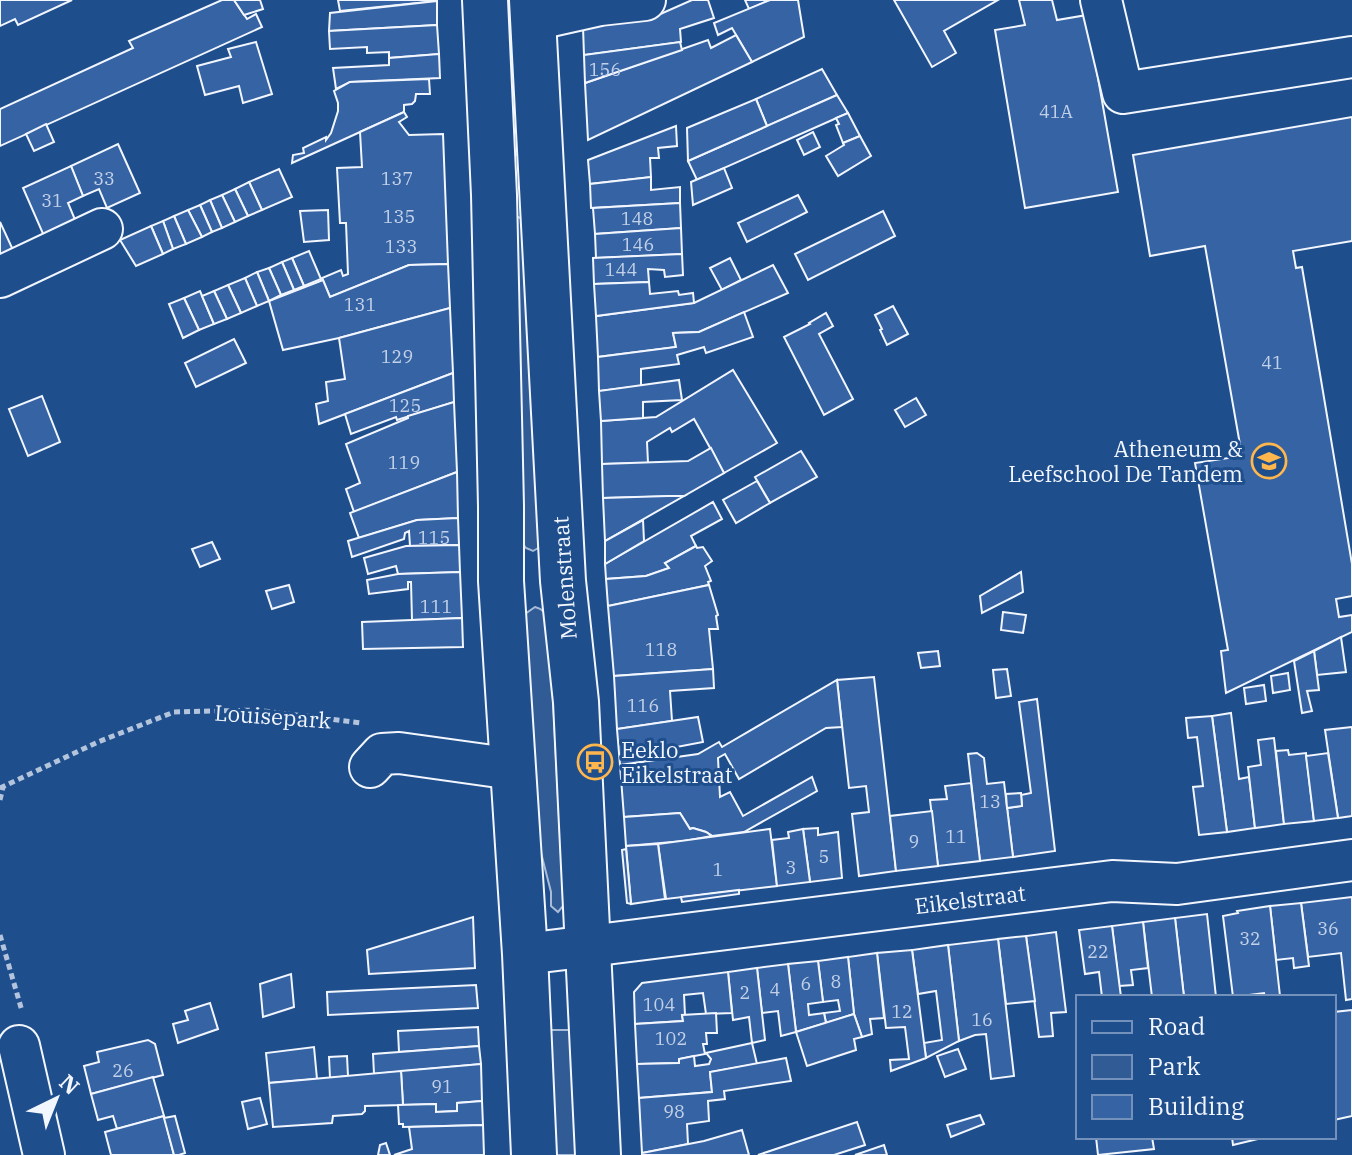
<svg xmlns="http://www.w3.org/2000/svg" width="1352" height="1155" viewBox="0 0 1352 1155" font-family="'IBM Plex Serif',serif">
	<style>
		.green { fill: #305b95; stroke: #a8bbd7; stroke-width: 2 }
		.building { fill: #3563a3; stroke: #f2f6ff; stroke-width: 2 }
		.lines { fill: none; stroke-linecap: round; stroke-linejoin: round }
		.minor-casing { stroke: #f2f6ff; stroke-width: 44 }
		.major-casing { stroke: #f2f6ff; stroke-width: 48 }
		.path { stroke: #b3c4dc; stroke-width: 5; stroke-dasharray: 6 4; stroke-linecap: butt }
		.minor { stroke: #1f4e8c; stroke-width: 40 }
		.major { stroke: #1f4e8c; stroke-width: 44 }
		.labels { text-anchor: middle; dominant-baseline: central; stroke-width: 6; stroke-linejoin: round; paint-order: stroke }
		.number-label { font-size: 18px; fill: #c3d1e8 }
		.poi-label { font-size: 22px; fill: #f2f6ff; stroke: #1f4e8c; text-anchor: end }
		.street-label { font-size: 22px; fill: #f2f6ff; stroke: #1f4e8c }
	</style>
	<rect width="100%" height="100%" fill="#1f4e8c"/>
	<g class="green">
		<polygon points="497,0 519,0 522,150 516,155 508,152"/>
		<polygon points="518,217 525,220 540,547 533,551 526,548 520,540 510,220"/>
		<path d="M 535,607 C 543,609 546,613 549,621 L 563,895 L 563,906 L 558,912 L 551,906 L 551,892 L 539,845 L 525,614 Z"/>
		<polygon points="542,1030 570,1030 577,1155 548,1155"/>
	</g>
	<g class="building">
		<polygon points="0,0 72,0 18,25 15,19 0,26"/>
		<polygon points="222,0 234,0 247,19 256,14 262,27 0,146 0,109 133,48 129,41"/>
		<polygon points="234,0 260,0 263,9 244,15"/>
		<polygon points="338,0 437,0 437,1 340,11"/>
		<polygon points="692,0 708,0 714,18 680,29 681,42 584,55 583,27 656,16"/>
		<polygon points="745,0 770,0 749,9"/>
		<polygon points="770,0 798,0 804,37 752,62 732,28 718,35 714,23"/>
		<polygon points="894,0 998,0 944,31 956,53 932,67"/>
		<polygon points="1019,0 1052,0 1057,20 1087,15 1118,192 1025,208 995,30 1025,25"/>
		<polygon points="437,1 437,25 329,31 330,13"/>
		<polygon points="437,25 439,54 389,58 389,52 367,53 367,47 330,49 329,31"/>
		<polygon points="736,35 752,62 588,140 585,83 708,40 711,48"/>
		<polygon points="256,42 272,94 243,103 239,86 205,95 197,66 231,57 228,49"/>
		<polygon points="680,42 682,50 585,83 584,55"/>
		<polygon points="439,54 440,78 350,82 336,89 333,68 389,65 389,58"/>
		<polygon points="822,69 837,95 767,126 756,99"/>
		<polygon points="429,79 430,94 416,94 415,101 412,104 404,105 404,112 292,163 293,155 304,153 303,148 326,137 326,140 331,133 338,111 338,103 334,91 350,82"/>
		<polygon points="837,95 848,113 697,180 688,161"/>
		<polygon points="756,99 767,126 688,161 687,128"/>
		<polygon points="404,112 407,117 399,122 409,135 443,134 448,264 409,265 330,297 322,278 341,270 343,276 348,274 346,223 340,223 337,168 362,167 360,132"/>
		<polygon points="848,113 860,136 843,143 836,125 839,124 836,118"/>
		<polygon points="1352,117 1352,241 1293,251 1296,268 1302,267 1352,564 1352,596 1336,599 1339,617 1352,615 1352,632 1226,693 1221,651 1228,650 1195,463 1242,456 1205,246 1150,256 1133,155"/>
		<polygon points="46,124 54,142 34,151 26,134"/>
		<polygon points="676,126 677,146 658,148 659,158 650,158 651,177 590,184 588,160"/>
		<polygon points="813,132 820,147 804,155 797,140"/>
		<polygon points="860,136 871,156 838,176 826,156 844,145 843,143"/>
		<polygon points="118,144 140,193 107,208 99,189 83,196 71,166"/>
		<polygon points="71,166 83,196 68,203 76,222 44,236 23,188"/>
		<polygon points="724,168 732,188 693,205 691,182"/>
		<polygon points="279,169 292,197 262,210 249,182"/>
		<polygon points="651,177 651,190 680,187 680,203 591,208 590,184"/>
		<polygon points="249,182 262,210 248,216 235,189"/>
		<polygon points="235,189 248,216 235,222 222,195"/>
		<polygon points="222,195 235,222 222,228 210,200"/>
		<polygon points="798,195 807,212 747,242 738,223"/>
		<polygon points="210,200 222,228 212,232 200,205"/>
		<polygon points="680,203 681,228 595,234 593,208"/>
		<polygon points="200,205 212,232 202,237 188,210"/>
		<polygon points="188,210 202,237 186,244 174,216"/>
		<polygon points="328,210 329,240 304,242 300,211"/>
		<polygon points="883,211 895,236 808,280 795,254"/>
		<polygon points="174,216 186,244 173,249 163,221"/>
		<polygon points="163,221 173,249 163,254 151,226"/>
		<polygon points="0,222 13,250 0,256"/>
		<polygon points="151,226 163,254 136,266 120,240"/>
		<polygon points="681,228 682,254 596,258 595,234"/>
		<polygon points="309,251 321,279 304,286 292,258"/>
		<polygon points="682,254 683,275 665,277 664,270 648,269 649,282 594,284 593,258"/>
		<polygon points="292,258 304,286 294,290 282,262"/>
		<polygon points="730,258 741,280 722,290 710,268"/>
		<polygon points="282,262 294,290 281,295 269,268"/>
		<polygon points="448,264 450,308 339,338 283,350 269,301 323,280 330,297 409,265"/>
		<polygon points="773,265 788,293 699,332 673,333 676,347 598,357 596,316 694,303"/>
		<polygon points="269,268 281,295 269,301 257,272"/>
		<polygon points="257,272 269,301 257,306 245,278"/>
		<polygon points="245,278 257,306 241,313 228,285"/>
		<polygon points="649,282 650,294 678,291 679,295 693,293 694,303 596,316 594,284"/>
		<polygon points="228,285 241,313 227,319 214,291"/>
		<polygon points="200,291 214,324 199,330 184,298"/>
		<polygon points="214,291 227,319 214,324 202,296"/>
		<polygon points="184,298 199,330 183,338 169,304"/>
		<polygon points="893,306 908,334 887,345 880,330 882,329 875,315"/>
		<polygon points="450,308 453,373 319,424 316,404 328,401 326,382 345,379 339,338"/>
		<polygon points="744,312 753,337 706,353 704,347 677,355 679,364 641,369 641,386 599,391 598,357 676,347 673,333 699,332"/>
		<polygon points="826,313 833,326 819,334 853,399 824,415 784,337 810,324 809,323"/>
		<polygon points="234,339 246,363 196,387 185,363"/>
		<polygon points="733,370 777,443 724,473 694,419 672,432 670,428 647,442 648,463 602,464 601,421 656,417"/>
		<polygon points="453,373 454,402 397,420 396,417 351,434 345,414"/>
		<polygon points="679,380 682,400 643,402 643,418 601,421 599,391"/>
		<polygon points="42,396 60,442 28,456 9,409"/>
		<polygon points="916,398 926,415 905,427 895,410"/>
		<polygon points="454,402 457,472 354,512 346,489 360,483 346,444 408,418 408,416"/>
		<polygon points="711,448 724,473 684,496 603,498 602,464 688,461"/>
		<polygon points="801,451 817,477 770,503 755,477"/>
		<polygon points="457,472 458,518 417,520 359,538 350,513"/>
		<polygon points="757,481 770,503 736,523 723,500"/>
		<polygon points="668,496 684,496 605,541 603,498"/>
		<polygon points="713,502 722,519 691,536 696,546 665,563 669,568 646,576 606,579 605,564"/>
		<polygon points="458,518 459,545 410,546 409,531 405,533 404,539 352,557 348,541 417,520"/>
		<polygon points="643,520 644,541 605,564 605,541"/>
		<polygon points="212,542 220,559 200,567 192,549"/>
		<polygon points="459,545 460,572 398,574 396,566 368,574 364,558 406,546"/>
		<polygon points="696,546 697,548 703,547 712,561 705,566 711,581 708,582 709,585 608,606 606,579 646,576 669,568 665,563"/>
		<polygon points="460,572 462,618 412,620 411,582 408,582 408,589 369,594 367,580 398,574"/>
		<polygon points="1021,572 1023,592 982,613 980,596"/>
		<polygon points="289,585 294,602 272,609 266,591"/>
		<polygon points="709,585 718,615 716,616 718,629 709,629 713,669 614,676 608,606"/>
		<polygon points="1003,612 1026,615 1023,633 1001,630"/>
		<polygon points="462,618 463,647 363,649 362,622"/>
		<polygon points="1341,637 1346,672 1317,675 1314,651"/>
		<polygon points="938,651 940,666 921,668 918,653"/>
		<polygon points="1314,651 1319,690 1307,691 1312,711 1302,713 1294,661"/>
		<polygon points="713,669 714,688 670,691 672,721 617,729 614,676"/>
		<polygon points="1007,669 1011,696 996,698 993,670"/>
		<polygon points="1288,673 1290,690 1273,693 1271,676"/>
		<polygon points="874,677 896,871 859,876 852,814 869,812 866,786 849,788 837,680"/>
		<polygon points="837,680 842,727 826,728 739,779 725,754 718,758 720,797 730,792 743,816 812,777 817,791 744,832 712,836 706,832 693,828 690,829 680,813 624,817 620,765 698,754 719,742 722,747"/>
		<polygon points="1264,685 1266,701 1246,704 1244,688"/>
		<polygon points="1037,699 1055,851 1013,857 1007,808 1022,806 1021,795 1031,793 1019,702"/>
		<polygon points="1231,713 1239,779 1249,777 1255,828 1227,832 1212,716"/>
		<polygon points="1212,716 1227,832 1199,835 1193,787 1203,786 1197,737 1188,738 1186,718"/>
		<polygon points="698,717 703,742 666,749 667,758 620,765 617,729"/>
		<polygon points="1352,727 1352,816 1338,818 1325,730"/>
		<polygon points="1274,738 1284,824 1255,828 1248,767 1261,765 1258,740"/>
		<polygon points="1288,750 1289,755 1306,753 1314,821 1284,824 1276,751"/>
		<polygon points="977,753 984,758 987,784 1004,782 1013,857 980,861 968,754"/>
		<polygon points="1328,753 1338,818 1314,821 1306,756"/>
		<polygon points="971,783 980,861 938,866 930,800 947,799 945,786"/>
		<polygon points="1021,793 1022,806 1007,808 1006,794"/>
		<polygon points="932,811 938,866 896,871 890,816"/>
		<polygon points="680,813 690,829 693,828 706,832 712,836 684,841 626,846 624,817"/>
		<polygon points="818,828 818,835 838,832 842,878 810,882 803,829"/>
		<polygon points="770,829 777,886 666,899 658,844"/>
		<polygon points="803,829 810,882 777,886 772,840 789,838 788,832"/>
		<polygon points="658,844 665,899 631,904 626,846"/>
		<polygon points="626,849 631,904 627,903 622,850"/>
		<polygon points="739,890 739,894 682,902 681,897"/>
		<polygon points="1352,897 1352,999 1346,1000 1341,953 1308,957 1301,903"/>
		<polygon points="1301,903 1309,966 1294,968 1293,958 1276,960 1270,906"/>
		<polygon points="1270,906 1280,996 1265,997 1264,993 1233,997 1223,916 1238,913 1237,911"/>
		<polygon points="1207,914 1216,997 1184,997 1175,918"/>
		<polygon points="473,917 475,968 369,974 367,950"/>
		<polygon points="1175,918 1184,997 1152,997 1143,922"/>
		<polygon points="1143,922 1148,968 1131,970 1133,985 1119,986 1112,926"/>
		<polygon points="1112,926 1121,997 1102,997 1099,972 1085,974 1079,930"/>
		<polygon points="1056,932 1066,1012 1051,1013 1053,1036 1039,1037 1026,936"/>
		<polygon points="1026,936 1035,1001 1006,1004 998,939"/>
		<polygon points="998,939 1014,1076 991,1079 986,1034 975,1035 959,1041 948,945"/>
		<polygon points="948,945 959,1041 926,1058 924,1043 942,1040 936,991 918,994 912,950"/>
		<polygon points="912,950 926,1058 891,1071 890,1060 909,1059 905,1027 886,1028 877,953"/>
		<polygon points="877,953 884,1018 870,1019 872,1034 862,1037 854,1014 848,957"/>
		<polygon points="848,957 854,1014 826,1023 824,1013 840,1011 838,1000 823,1002 818,961"/>
		<polygon points="818,961 823,1002 808,1004 809,1015 824,1013 826,1023 796,1032 788,964"/>
		<polygon points="788,964 796,1032 781,1036 778,1011 762,1013 757,968"/>
		<polygon points="757,968 765,1040 752,1043 749,1017 733,1020 728,972"/>
		<polygon points="728,972 732,1013 706,1014 703,993 684,995 685,1015 682,1015 683,1021 635,1024 634,992 642,983"/>
		<polygon points="291,974 294,1007 263,1017 260,984"/>
		<polygon points="476,985 478,1008 328,1015 327,992"/>
		<polygon points="210,1003 218,1029 178,1043 173,1024 188,1020 185,1011"/>
		<polygon points="1352,1010 1352,1116 1334,1120 1334,1012"/>
		<polygon points="716,1013 717,1033 706,1033 707,1044 703,1044 705,1054 679,1059 679,1063 637,1064 635,1024 683,1021 682,1015"/>
		<polygon points="854,1014 862,1037 854,1039 856,1050 807,1066 796,1032"/>
		<polygon points="478,1027 479,1046 399,1052 398,1031"/>
		<polygon points="148,1040 155,1044 163,1075 91,1094 84,1066 99,1062 97,1052"/>
		<polygon points="752,1043 757,1064 710,1072 712,1092 639,1098 637,1064 679,1063 679,1059 694,1056 695,1066 709,1064 711,1059 706,1053"/>
		<polygon points="479,1046 481,1064 374,1074 373,1054"/>
		<polygon points="314,1047 317,1079 269,1083 266,1053"/>
		<polygon points="958,1049 966,1069 945,1077 937,1056"/>
		<polygon points="347,1056 348,1076 330,1078 329,1057"/>
		<polygon points="786,1058 791,1081 724,1091 725,1099 708,1101 709,1121 687,1124 688,1144 642,1153 639,1098 712,1092 710,1072"/>
		<polygon points="481,1064 482,1101 457,1103 457,1111 436,1112 436,1104 403,1105 401,1071"/>
		<polygon points="401,1071 403,1105 365,1106 365,1111 362,1114 333,1116 332,1123 273,1127 269,1083"/>
		<polygon points="153,1077 164,1116 117,1129 113,1116 98,1120 91,1094"/>
		<polygon points="260,1098 267,1124 248,1129 242,1102"/>
		<polygon points="482,1101 483,1125 403,1127 403,1124 399,1124 398,1105 436,1104 436,1112 457,1111 457,1103"/>
		<polygon points="980,1115 984,1124 951,1137 947,1125"/>
		<polygon points="164,1116 174,1155 111,1155 105,1132"/>
		<polygon points="175,1116 185,1153 179,1155 174,1155 164,1118"/>
		<polygon points="857,1122 865,1145 834,1155 758,1155"/>
		<polygon points="483,1125 484,1155 394,1155 412,1149 409,1127"/>
		<polygon points="742,1130 749,1155 642,1155 642,1153 704,1141"/>
		<polygon points="1096,1137 1152,1137 1154,1149 1098,1155"/>
		<polygon points="1232,1137 1266,1137 1233,1145"/>
		<polygon points="386,1143 390,1155 378,1155 380,1145"/>
		<polygon points="884,1145 887,1155 855,1155"/>
	</g>
	<g class="lines">
		<g class="minor-casing">
			<g id="minor">
				<polyline points="1101,0 1123,93 1352,57"/>
				<polyline points="533,20 600,5 645,0"/>
				<polyline points="0,277 102,229"/>
				<polyline points="370,767 382,754 399,753 514,769"/>
				<polyline points="525,954 1112,881 1177,884 1352,860"/>
				<polyline points="19,1046 44,1155"/>
			</g>
		</g>
		<g class="major-casing">
			<g id="major">
				<polyline points="485,0 494,195 501,506 501,581 525,954 534,1155"/>
				<polyline points="532,0 563,581 576,702 598,1155"/>
			</g>
		</g>
		<g class="path">
			<polyline points="0,788 98,742 174,712 256,710 362,723"/>
			<polyline points="0,800 3,787"/>
			<polyline points="0,935 22,1011"/>
		</g>
		<use href="#minor" class="minor"/>
		<use href="#major" class="major"/>
	</g>
	<defs>
		<g id="school-ring" transform="scale(1.8)"><circle r="9.5" fill="#1f4e8c" stroke="#ffb74d" stroke-width="1.5"/><path d="M0-5L7-2L0 1L-7-2ZM-4 1L0 2.5L4 1V4Q0 6-4 4Z" fill="#ffb74d"/></g>
		<g id="bus-ring" transform="scale(1.8)"><circle r="9.5" fill="#1f4e8c" stroke="#ffb74d" stroke-width="1.5"/><path d="M-5-6H5V4H4V6H2V4H-2V6H-4V4H-5ZM-3.5-4V0h7V-4ZM-3.5 1.2v1.5H-2V1.2ZM2 1.2v1.5H3.5V1.2Z" fill="#ffb74d"/></g>
	</defs>
	<g fill-rule="evenodd">
		<use href="#school-ring" x="1269" y="461"/>
		<use href="#bus-ring" x="595" y="762"/>
	</g>
	<g class="labels">
		<g class="number-label">
			<text x="605" y="69">156</text>
			<text x="1056" y="111">41A</text>
			<text x="104" y="178">33</text>
			<text x="397" y="178">137</text>
			<text x="52" y="200">31</text>
			<text x="399" y="216">135</text>
			<text x="637" y="218">148</text>
			<text x="638" y="244">146</text>
			<text x="401" y="246">133</text>
			<text x="621" y="269">144</text>
			<text x="360" y="304">131</text>
			<text x="397" y="356">129</text>
			<text x="1272" y="362">41</text>
			<text x="405" y="405">125</text>
			<text x="404" y="462">119</text>
			<text x="434" y="537">115</text>
			<text x="436" y="606">111</text>
			<text x="661" y="649">118</text>
			<text x="643" y="705">116</text>
			<text x="990" y="801">13</text>
			<text x="956" y="836">11</text>
			<text x="914" y="841">9</text>
			<text x="824" y="856">5</text>
			<text x="791" y="867">3</text>
			<text x="718" y="869">1</text>
			<text x="1328" y="928">36</text>
			<text x="1250" y="938">32</text>
			<text x="1098" y="951">22</text>
			<text x="836" y="981">8</text>
			<text x="806" y="983">6</text>
			<text x="775" y="989">4</text>
			<text x="745" y="992">2</text>
			<text x="659" y="1004">104</text>
			<text x="902" y="1011">12</text>
			<text x="982" y="1019">16</text>
			<text x="671" y="1038">102</text>
			<text x="123" y="1070">26</text>
			<text x="442" y="1086">91</text>
			<text x="674" y="1111">98</text>
		</g>
		<g class="poi-label">
			<text x="1243" y="448">Atheneum &amp;<tspan x="1243" dy="25">Leefschool De Tandem</tspan></text>
			<text x="621" y="749" text-anchor="start">Eeklo<tspan x="621" dy="25">Eikelstraat</tspan></text>
		</g>
		<g class="street-label">
			<text transform="translate(564 578) rotate(-94)">Molenstraat</text>
			<text transform="translate(273 716) rotate(4)">Louisepark</text>
			<text transform="translate(970 899) rotate(-7)">Eikelstraat</text>
		</g>
	</g>
	<rect x="1076" y="995" width="260" height="144" fill="#1f4e8c" stroke="#7391ba" stroke-width="2"/>
	<rect x="1092" y="1021" width="40" height="12" fill="#1f4e8c" stroke="#7391ba" stroke-width="2"/>
	<text x="1148" y="1035" font-size="24" fill="#f2f6ff">Road</text>
	<rect x="1092" y="1055" width="40" height="24" fill="#305b95" stroke="#7391ba" stroke-width="2"/>
	<text x="1148" y="1075" font-size="24" fill="#f2f6ff">Park</text>
	<rect x="1092" y="1095" width="40" height="24" fill="#3563a3" stroke="#7391ba" stroke-width="2"/>
	<text x="1148" y="1115" font-size="24" fill="#f2f6ff">Building</text>
	<g transform="translate(56 1099) rotate(43)" stroke="#1f4e8c" stroke-width="6" paint-order="stroke">
	<path d="M0-6L14 30L0 20L-14 30Z" fill="#f2f6ff"/>
	<text y="-12" font-size="22" font-weight="bold" text-anchor="middle" fill="#f2f6ff">N</text>
	</g>
</svg>
